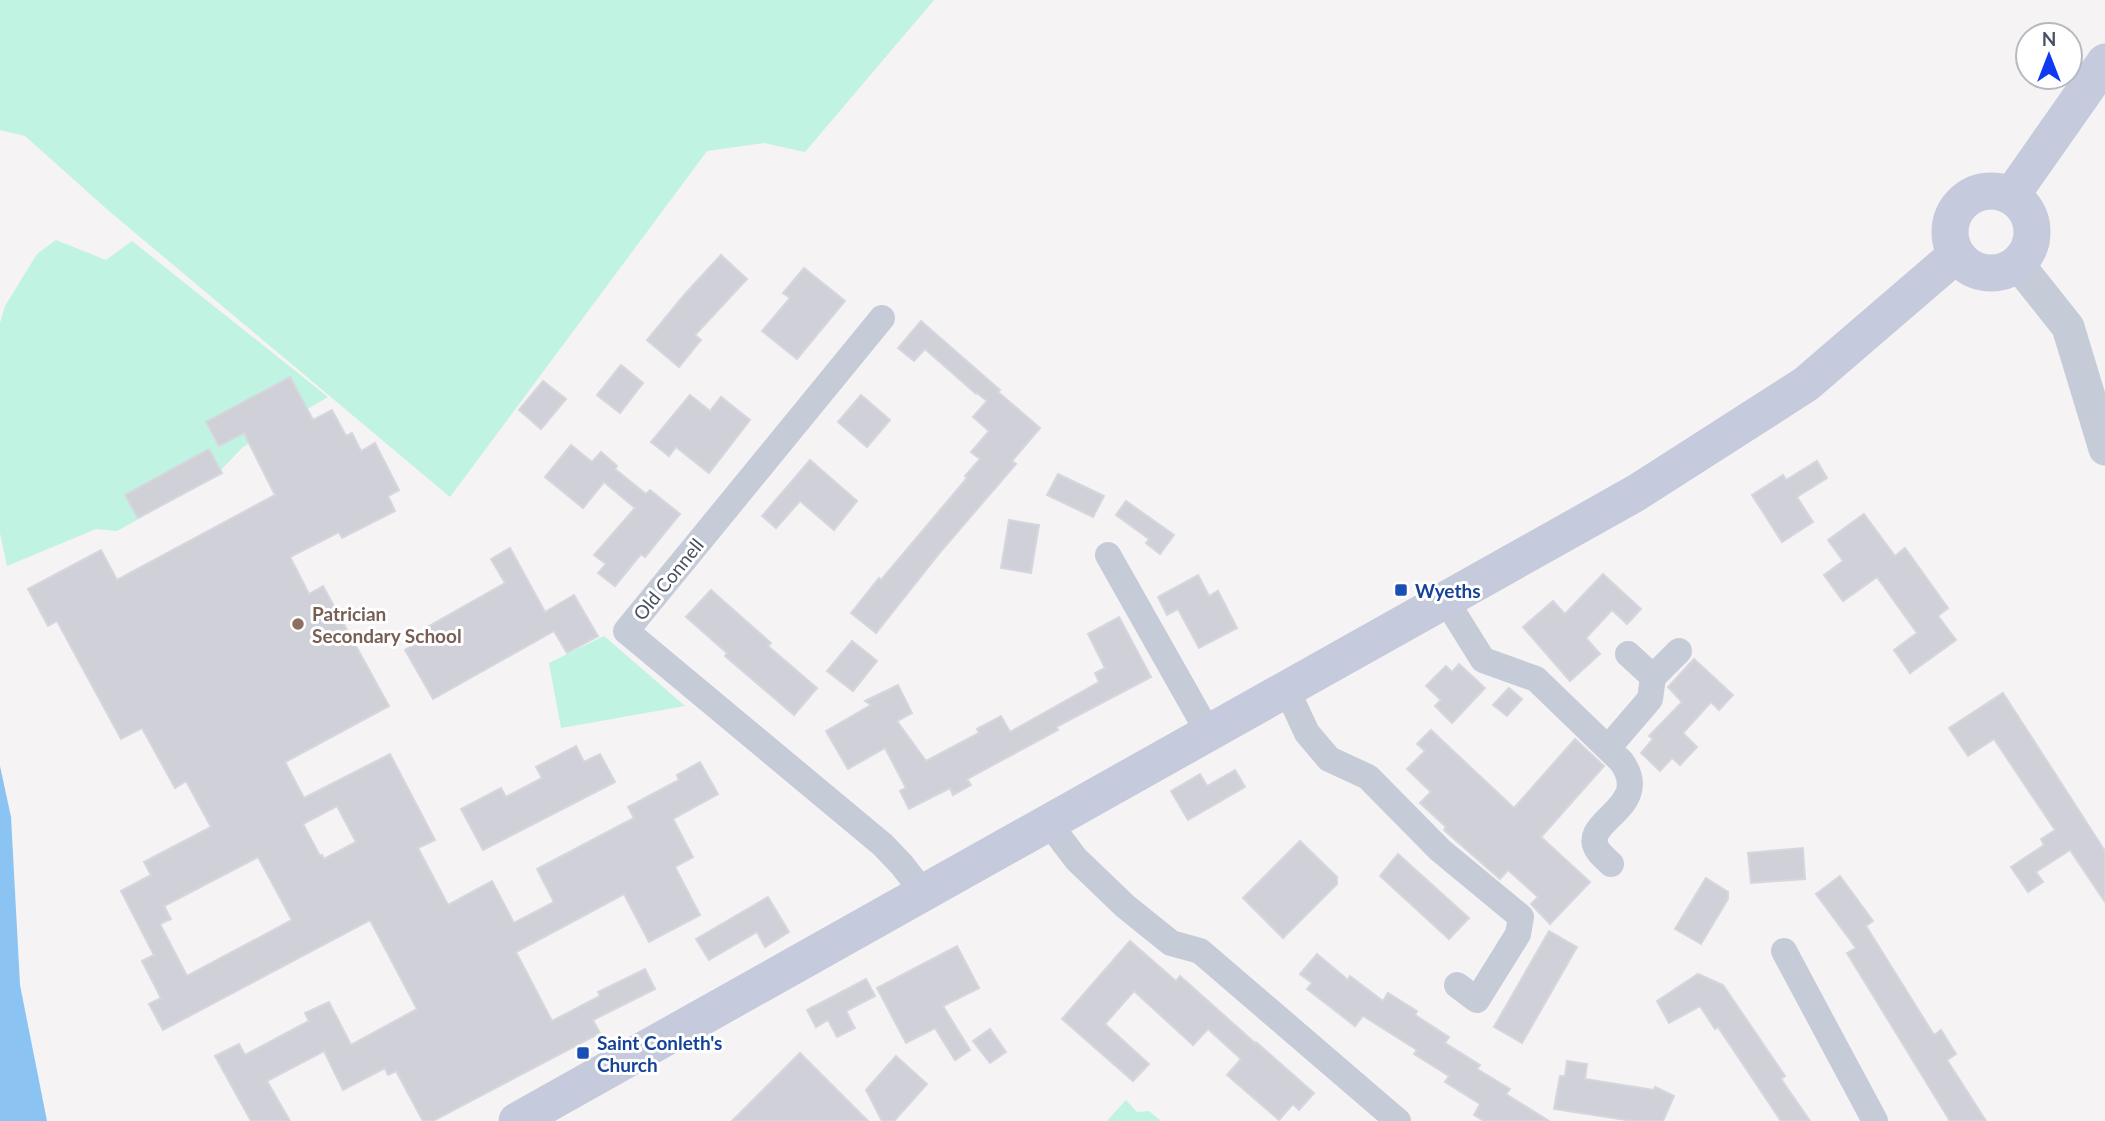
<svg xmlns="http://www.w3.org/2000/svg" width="2105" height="1121" viewBox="0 0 2105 1121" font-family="Lato,sans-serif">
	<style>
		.green { fill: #c0f3e1 }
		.water { fill: #8bc3f3 }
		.building { fill: #cfd0d8; stroke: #d6d7de; stroke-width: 2; fill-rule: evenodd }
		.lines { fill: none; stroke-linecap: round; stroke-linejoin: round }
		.minor { stroke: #c6cbd8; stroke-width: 26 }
		.tertiary { stroke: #c6cbd8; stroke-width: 33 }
		.secondary { stroke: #c5cadc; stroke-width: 37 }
		.transit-dot { fill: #1a4fb4; stroke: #fff; stroke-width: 2.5 }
		.education-dot { fill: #8d6e63; stroke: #fff; stroke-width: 2.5 }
		.labels { text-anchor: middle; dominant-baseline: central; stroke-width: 6; stroke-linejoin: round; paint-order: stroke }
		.street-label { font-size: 19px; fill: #495062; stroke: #fff }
		.transit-label { font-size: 19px; font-weight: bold; fill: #164399; stroke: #fff; text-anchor: start }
		.education-label { font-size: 19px; font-weight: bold; fill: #785e54; stroke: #fff; text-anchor: start }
	</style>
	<rect width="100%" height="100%" fill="#f5f3f3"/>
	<g class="green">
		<polygon points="0,0 934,0 805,152 764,143 707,151 450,497 109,211 25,136 0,130"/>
		<polygon points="56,240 106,260 132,241 328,397 243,447 214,477 117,531 96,529 7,566 0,533 0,323 5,306 37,254"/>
		<polygon points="604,636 685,706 561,728 549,663"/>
		<polygon points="1126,1100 1137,1112 1149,1111 1161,1121 1107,1121"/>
	</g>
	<polygon class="water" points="0,766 11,817 20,985 47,1121 0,1121"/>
	<g class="building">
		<polygon points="721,255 747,279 695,335 701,340 679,367 647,340 685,294"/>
		<polygon points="804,268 845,301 797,359 762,331 790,298 783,293"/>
		<polygon points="921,321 1000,390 998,392 1040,428 1012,461 1016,464 942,550 876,633 851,613 879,578 881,580 967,478 965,476 980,459 971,452 989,431 973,417 987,401 977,393 976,394 925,349 914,361 898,348"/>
		<polygon points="621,365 643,383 620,413 597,395"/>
		<path d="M 290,377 L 313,420 L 332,410 L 346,436 L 352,433 L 361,451 L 375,443 L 399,490 L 388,496 L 395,511 L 342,538 L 339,532 L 290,557 L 309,594 L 323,586 L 389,706 L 285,762 L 304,798 L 390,754 L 435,840 L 418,848 L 448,905 L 492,881 L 514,923 L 554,902 L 537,869 L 634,818 L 628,807 L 679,780 L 677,775 L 700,762 L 718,794 L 673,819 L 693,857 L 675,867 L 700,915 L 649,942 L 624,894 L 516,952 L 552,1021 L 600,996 L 598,992 L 645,969 L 655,989 L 593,1020 L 600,1033 L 433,1121 L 423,1121 L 396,1071 L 388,1075 L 385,1068 L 343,1090 L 324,1051 L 267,1081 L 290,1121 L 251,1121 L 215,1056 L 239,1044 L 245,1055 L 309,1021 L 305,1013 L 329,1002 L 351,1045 L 417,1009 L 370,920 L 163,1030 L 149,1004 L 161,998 L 142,961 L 154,955 L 121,891 L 151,875 L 144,862 L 211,827 L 186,781 L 175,788 L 142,728 L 121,739 L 57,621 L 48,626 L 28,589 L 101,550 L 117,580 L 275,495 L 244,433 L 219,446 L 206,422 ZM 337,806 L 356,842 L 324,859 L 322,855 L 320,856 L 303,824 ZM 258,857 L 292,920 L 187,976 L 160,924 L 171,919 L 164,906 Z"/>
		<polygon points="543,381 566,399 541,429 519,410"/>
		<polygon points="690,395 710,411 721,397 750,420 709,473 676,447 669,456 651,442"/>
		<polygon points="861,395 890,420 867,447 838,422"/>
		<polygon points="571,445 592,462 601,452 617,466 615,469 646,494 650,490 680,514 645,557 641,554 615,586 598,573 606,564 594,555 635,508 604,482 583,508 545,477"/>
		<polygon points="209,449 222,473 138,518 125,495"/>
		<polygon points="810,460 857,501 834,530 800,501 776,528 762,516"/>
		<polygon points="1817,461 1827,478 1797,497 1813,522 1782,542 1752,495 1783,475 1786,480"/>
		<polygon points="1058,474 1104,496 1093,517 1047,495"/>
		<polygon points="1126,501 1174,535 1160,554 1146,543 1149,539 1116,515"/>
		<polygon points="1864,514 1895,556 1905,548 1948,608 1938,616 1956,640 1910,673 1894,650 1917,633 1877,577 1843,601 1824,575 1843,561 1828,540"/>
		<polygon points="1009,520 1039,525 1031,573 1001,568"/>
		<polygon points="510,548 545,612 574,595 598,636 567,653 554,631 433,699 405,650 428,637 424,629 505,583 491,559"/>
		<polygon points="1603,574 1641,609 1627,624 1612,610 1586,638 1600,654 1570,681 1523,627 1553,601 1565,614"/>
		<polygon points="1198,575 1209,596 1218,591 1237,628 1199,648 1178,609 1167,615 1158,597"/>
		<polygon points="711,590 771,643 768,646 817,688 794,715 725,656 727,653 686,617"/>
		<polygon points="1119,617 1151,677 1056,727 1058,730 967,779 971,785 953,795 950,788 909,809 900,791 906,788 885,748 848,769 826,731 871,705 865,701 898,685 912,713 897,721 926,761 979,733 977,729 1001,716 1010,732 1099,682 1095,673 1105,668 1088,634"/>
		<polygon points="852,641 877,661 853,691 827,671"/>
		<polygon points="1694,659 1733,695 1719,710 1711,702 1683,733 1697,747 1680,765 1672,758 1660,771 1641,753 1653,739 1649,736 1682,702 1668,687"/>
		<polygon points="1459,664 1485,688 1452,723 1435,706 1441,700 1426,686 1446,666 1452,672"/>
		<polygon points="1509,688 1522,699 1507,716 1493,705"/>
		<polygon points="2003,693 2105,851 2105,902 2070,850 2036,872 2043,882 2028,892 2011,867 2044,845 2041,839 2055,830 1994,739 1968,756 1949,728"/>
		<polygon points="1431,730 1514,808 1575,739 1604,766 1541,837 1590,882 1550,924 1531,904 1538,897 1508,870 1500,879 1444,830 1446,827 1420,803 1431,792 1407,769 1425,751 1417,744"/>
		<polygon points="576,746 584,762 600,754 615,782 483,850 461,809 501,788 506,797 542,778 536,767"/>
		<polygon points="1235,770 1245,787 1188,820 1171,791 1200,774 1207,786"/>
		<polygon points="1300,841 1337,877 1337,884 1283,938 1243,898"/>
		<polygon points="1803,848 1805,879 1751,883 1748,853"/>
		<polygon points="1398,854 1469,918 1449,939 1380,876"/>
		<polygon points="1840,876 1873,921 1866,926 1934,1035 1941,1030 1956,1054 1947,1060 1986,1121 1950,1121 1847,953 1856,948 1816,894"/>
		<polygon points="1706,878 1728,892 1728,899 1701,944 1675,929"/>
		<polygon points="768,897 789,932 765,947 757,932 709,960 696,939"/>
		<polygon points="1549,931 1577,947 1522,1043 1494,1027"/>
		<polygon points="1130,941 1176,981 1180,976 1255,1043 1256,1042 1314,1093 1299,1110 1293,1104 1279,1120 1227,1075 1241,1059 1208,1029 1193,1045 1134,991 1105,1024 1149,1064 1133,1081 1062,1019"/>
		<polygon points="957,946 979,988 943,1006 970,1050 955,1060 935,1028 906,1043 877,988"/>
		<polygon points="1317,954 1348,980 1350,976 1383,1001 1388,993 1417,1011 1415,1015 1449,1037 1445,1043 1480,1065 1477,1069 1510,1089 1506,1094 1549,1121 1484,1121 1474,1115 1480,1104 1445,1082 1449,1076 1414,1054 1417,1050 1363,1016 1355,1026 1307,989 1312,983 1300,974"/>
		<polygon points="1698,974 1723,985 1785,1076 1781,1079 1810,1121 1781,1121 1718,1027 1715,1029 1700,1006 1669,1023 1657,1001"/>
		<polygon points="866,979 875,996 846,1011 855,1028 837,1037 828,1020 816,1027 807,1010"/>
		<polygon points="990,1029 1006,1052 990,1063 973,1041"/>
		<polygon points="800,1053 868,1121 732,1121"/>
		<polygon points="896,1056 927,1084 894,1121 882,1121 866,1090"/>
		<polygon points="1567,1061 1587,1064 1585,1079 1654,1090 1655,1087 1674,1096 1663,1121 1633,1121 1554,1109 1560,1076 1565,1076"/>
	</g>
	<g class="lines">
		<g class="minor">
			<polyline points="882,318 626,631 883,845 902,865 923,892"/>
			<polyline points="1108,555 1208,732"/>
			<path d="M 1445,599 L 1483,660 L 1536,679 L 1621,761 C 1656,809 1575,821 1599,852 C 1602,856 1607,860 1611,864"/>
			<polyline points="1628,654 1653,677"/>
			<polyline points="1286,688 1307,733 1329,759 1368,777 1440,850 1521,917 1518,934 1477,1000 1457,985"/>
			<polyline points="1608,748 1650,699 1653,677 1679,651"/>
			<polyline points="1048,822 1076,859 1125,906 1171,943 1200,951 1398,1121"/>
			<polyline points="1784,951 1875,1121"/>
		</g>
		<polyline class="tertiary" points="2017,263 2068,327 2105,449"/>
		<g class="secondary">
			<circle cx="1991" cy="232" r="41"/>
			<polyline points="2011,196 2105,62"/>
			<polyline points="517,1121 1636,493 1806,384 1956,255"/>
		</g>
	</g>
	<g class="transit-dot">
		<rect x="1394" y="583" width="14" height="14" rx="3.5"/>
		<rect x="576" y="1046" width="14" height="14" rx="3.5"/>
	</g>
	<circle class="education-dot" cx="298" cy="624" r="7"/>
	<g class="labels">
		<g class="street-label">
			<text transform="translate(668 579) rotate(-51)">Old Connell</text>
		</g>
		<g class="transit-label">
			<text x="1415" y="590">Wyeths</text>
			<text x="597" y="1042">Saint Conleth's<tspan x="597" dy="22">Church</tspan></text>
		</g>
		<g class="education-label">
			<text x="312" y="613">Patrician<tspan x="312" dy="22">Secondary School</tspan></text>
		</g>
	</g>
	<g transform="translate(2049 56)"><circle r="33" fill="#ffffff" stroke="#b6b9c0" stroke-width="2"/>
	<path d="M0-5L12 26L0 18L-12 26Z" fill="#0f39f2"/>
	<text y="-10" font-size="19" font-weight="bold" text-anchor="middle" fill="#495062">N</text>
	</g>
</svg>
